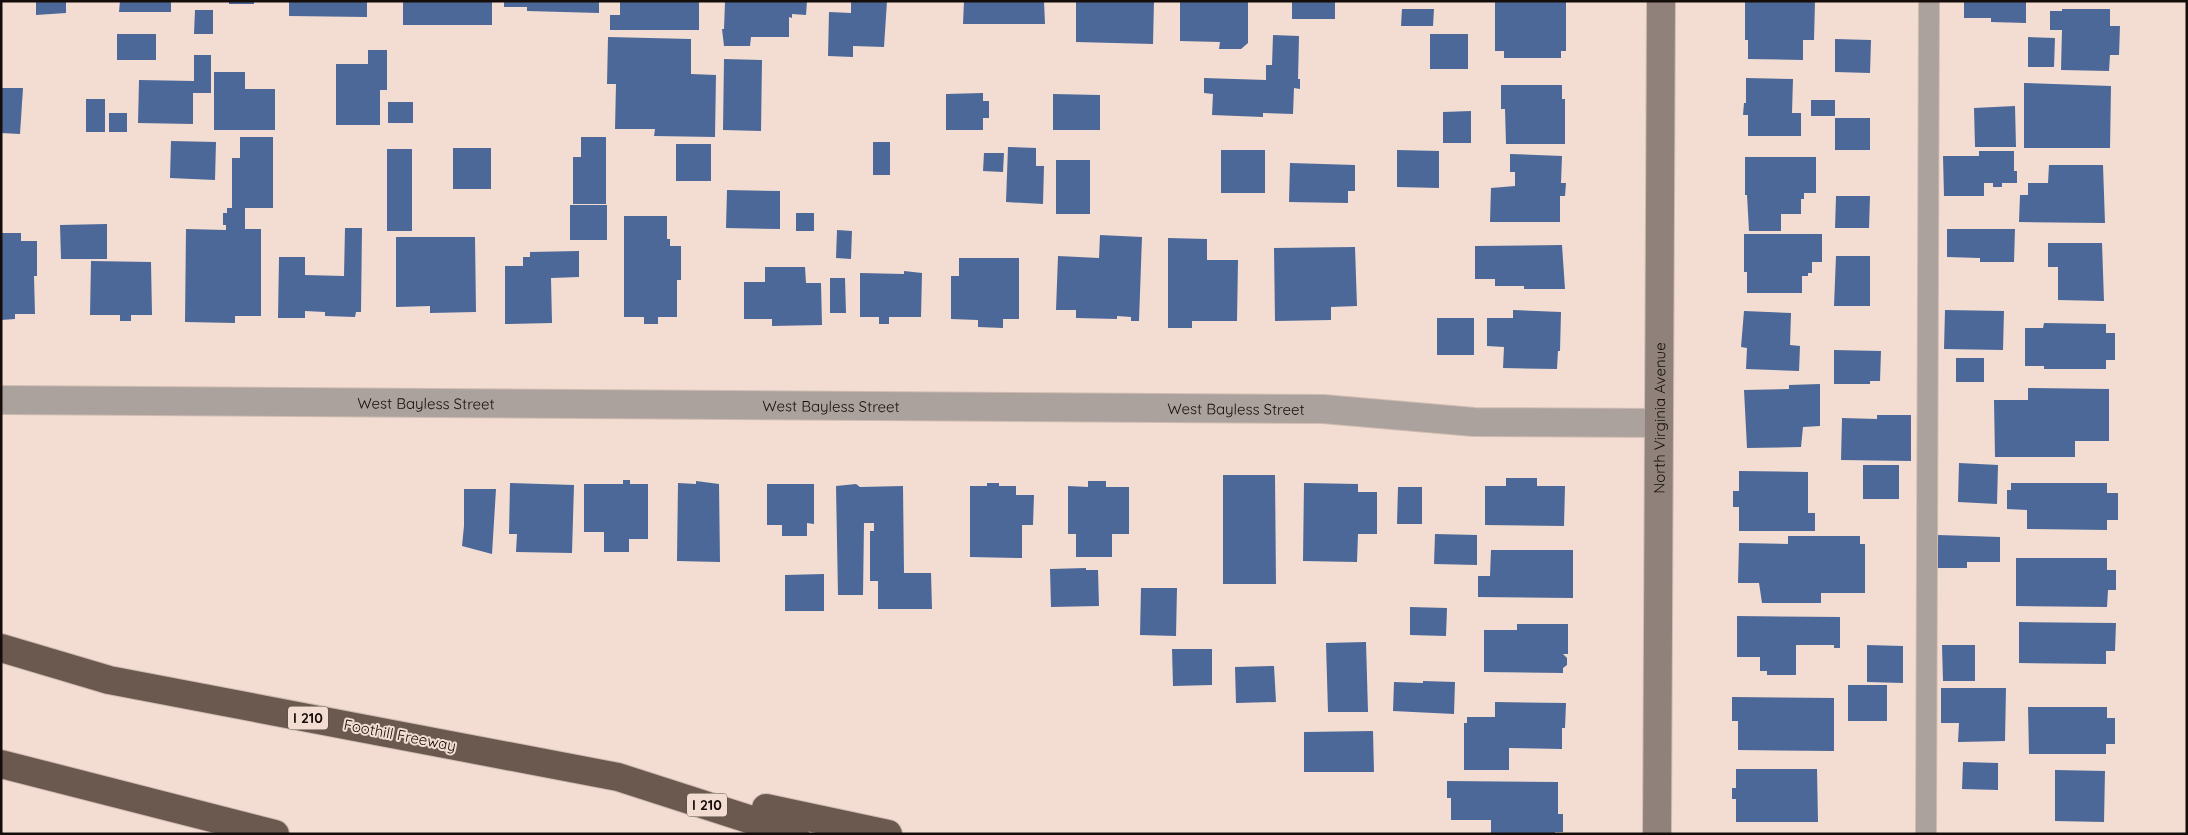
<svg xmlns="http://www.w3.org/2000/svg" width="2188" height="835" viewBox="0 0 2188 835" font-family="Quicksand,sans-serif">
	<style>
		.building { fill: #4c6898 }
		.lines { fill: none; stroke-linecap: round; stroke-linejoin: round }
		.lane-casing { stroke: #cfbcb2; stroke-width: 22 }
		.street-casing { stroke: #cfbcb2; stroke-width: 30 }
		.secondary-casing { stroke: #cfbcb2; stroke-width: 30 }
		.highway-casing { stroke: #cfbcb2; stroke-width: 30 }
		.lane { stroke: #aba19d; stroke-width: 20 }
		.street { stroke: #aba19d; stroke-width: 28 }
		.secondary { stroke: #90827b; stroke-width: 28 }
		.highway { stroke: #6b584f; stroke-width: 28 }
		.labels { text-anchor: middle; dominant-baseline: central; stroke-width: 4; stroke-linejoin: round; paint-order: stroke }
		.shield { fill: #f3ddd2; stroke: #574b46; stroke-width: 1 }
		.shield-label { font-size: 14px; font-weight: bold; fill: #140d0a }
		.street-label { font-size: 15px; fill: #140d0a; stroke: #f3ddd2 }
	</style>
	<rect width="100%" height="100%" fill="#f3ddd2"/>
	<g class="building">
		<polygon points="36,1 66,1 66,13 36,15"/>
		<polygon points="120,1 171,1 171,12 119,12"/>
		<rect x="229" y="1" width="25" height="3"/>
		<polygon points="289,1 367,1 367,17 289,16"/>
		<rect x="403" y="1" width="89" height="24"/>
		<polygon points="504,1 599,1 599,13 527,11 527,7 504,7"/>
		<polygon points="620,1 699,1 699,30 610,30 610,15 620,15"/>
		<polygon points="725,1 807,1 806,15 792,14 792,18 789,17 789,37 751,37 750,46 724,46 722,29 724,29"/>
		<polygon points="851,1 887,1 884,47 853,46 853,57 828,56 829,12 851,13"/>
		<polygon points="964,1 1044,1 1045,24 963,24"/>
		<polygon points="1076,1 1154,1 1153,44 1076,42"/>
		<polygon points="1180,1 1248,1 1248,43 1241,49 1219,49 1220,42 1180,41"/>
		<rect x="1292" y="1" width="43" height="18"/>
		<polygon points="1495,1 1566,1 1566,51 1561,51 1561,58 1504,58 1504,51 1495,51"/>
		<polygon points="1745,1 1815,1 1814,40 1803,40 1803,60 1748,59 1748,40 1745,40"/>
		<polygon points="1964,1 2026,1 2026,23 1991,22 1991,18 1964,18"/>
		<polygon points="1402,9 1434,9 1433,26 1401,26"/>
		<polygon points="2062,9 2110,9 2110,26 2120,26 2119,55 2110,55 2109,71 2061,70 2062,30 2050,30 2050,11 2062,11"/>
		<polygon points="195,10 213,10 213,34 194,34"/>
		<rect x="117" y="34" width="39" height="26"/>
		<rect x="1430" y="34" width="38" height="35"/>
		<polygon points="1273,35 1299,36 1298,79 1300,79 1300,89 1294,88 1293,114 1263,113 1263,117 1212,115 1213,94 1204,93 1204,78 1266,80 1266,65 1272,65"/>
		<polygon points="608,37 691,39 691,74 716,75 715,137 654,136 655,129 615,129 616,84 607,84"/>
		<polygon points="2028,37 2055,38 2054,67 2028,67"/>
		<polygon points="1835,39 1871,40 1870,73 1835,72"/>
		<polygon points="368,50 387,50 387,90 380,90 380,125 336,125 336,64 368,64"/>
		<polygon points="194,55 211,55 211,93 193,93 193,124 138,123 139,80 194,81"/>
		<polygon points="724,59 762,60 761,131 723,130"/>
		<polygon points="214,72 245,72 245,89 275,89 275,130 214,130"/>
		<polygon points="1746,78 1793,79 1792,113 1801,113 1801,136 1748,136 1748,115 1743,115 1744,103 1746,103"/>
		<polygon points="2024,83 2111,86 2110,148 2024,148"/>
		<polygon points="1501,85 1562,85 1562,99 1565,99 1565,144 1506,144 1505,109 1501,109"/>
		<polygon points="1,88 23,88 20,134 1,133"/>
		<polygon points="983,93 983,101 989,101 989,118 983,118 983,130 946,130 946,94"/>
		<polygon points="1053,94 1100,95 1100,130 1053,130"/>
		<rect x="86" y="99" width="19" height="33"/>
		<rect x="1811" y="100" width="24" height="16"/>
		<rect x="388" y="102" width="25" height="21"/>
		<polygon points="2015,106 2016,147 1975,147 1974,108"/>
		<polygon points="1471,111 1471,143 1443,143 1443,112"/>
		<rect x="109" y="113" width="18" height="19"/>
		<rect x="1835" y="118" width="35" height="32"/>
		<polygon points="240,137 273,137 273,208 245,208 245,229 261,229 261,316 235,316 235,323 185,322 186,229 226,230 226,225 223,225 223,213 227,213 227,208 232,208 232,158 240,158"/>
		<polygon points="581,137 606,137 606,204 573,204 573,157 581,157"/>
		<polygon points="171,141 216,142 215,180 170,178"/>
		<rect x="873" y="142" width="17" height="33"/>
		<rect x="676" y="144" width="35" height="37"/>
		<polygon points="1008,147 1036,148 1036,166 1044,166 1043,204 1006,202"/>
		<rect x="453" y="148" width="38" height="41"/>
		<rect x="387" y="149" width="25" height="82"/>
		<rect x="1221" y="150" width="44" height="43"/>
		<polygon points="1397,150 1439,151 1439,188 1397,187"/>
		<polygon points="1979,151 2014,151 2014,171 2017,171 2017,183 2002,183 2002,187 1993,187 1993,183 1984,183 1984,196 1944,196 1943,156 1979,156"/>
		<polygon points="984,153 1004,153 1003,172 983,171"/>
		<polygon points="1510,154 1562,156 1561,183 1566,183 1565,196 1560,196 1560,222 1490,222 1491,188 1515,186 1515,172 1510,172"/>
		<polygon points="1745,157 1816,157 1816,193 1804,193 1804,199 1801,199 1801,214 1781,214 1781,231 1749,231 1747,195 1745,195"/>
		<rect x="1056" y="160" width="34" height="54"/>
		<polygon points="1290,163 1355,165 1355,191 1348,191 1348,203 1289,202"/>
		<polygon points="2049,165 2103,165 2105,223 2019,222 2020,195 2028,195 2028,183 2048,183"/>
		<polygon points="727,190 780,191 780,229 726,228"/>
		<polygon points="1836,196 1870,196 1869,228 1835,228"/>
		<rect x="570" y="205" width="37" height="35"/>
		<rect x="796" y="213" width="18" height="18"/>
		<polygon points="624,216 667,216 667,239 670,239 670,246 681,246 681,280 677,280 677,317 658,317 658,324 644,324 644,317 624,317"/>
		<polygon points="107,224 107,259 61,259 60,225"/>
		<polygon points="345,228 362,228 361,312 356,312 355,317 325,316 325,312 305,311 305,318 278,318 279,257 305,257 305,275 344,276"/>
		<polygon points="1947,229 2015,229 2014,262 1980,262 1980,258 1947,257"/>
		<polygon points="837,230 852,231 851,259 836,258"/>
		<polygon points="1,233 21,233 21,241 37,241 37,276 34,276 35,314 15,314 15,319 1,320"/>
		<polygon points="1744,234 1822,234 1822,262 1812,262 1812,273 1808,273 1808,276 1802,276 1802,293 1747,293 1747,272 1744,272"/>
		<polygon points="1100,235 1142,237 1139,321 1131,321 1131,317 1117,316 1117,319 1076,318 1076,310 1056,310 1058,256 1099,258"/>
		<polygon points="396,237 475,237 476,312 430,313 430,306 396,307"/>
		<polygon points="1168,238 1207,239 1207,260 1238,260 1237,321 1192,321 1192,328 1168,328"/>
		<polygon points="2048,243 2102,243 2104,301 2058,300 2058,267 2048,267"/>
		<polygon points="1562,245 1565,289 1524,289 1524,286 1495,286 1495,279 1475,279 1475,246"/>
		<polygon points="1355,247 1357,306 1331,307 1331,320 1275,321 1274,248"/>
		<polygon points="579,251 579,277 551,278 552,323 505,324 505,266 523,266 523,257 530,257 530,252"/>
		<polygon points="1836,256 1870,256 1870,306 1834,306"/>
		<polygon points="959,258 1019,258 1019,319 1003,319 1003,328 978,327 978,320 951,319 951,276 959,276"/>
		<polygon points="91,261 151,262 152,315 131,315 131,321 120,321 120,315 90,315"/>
		<polygon points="765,267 805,267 806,283 821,283 822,325 772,326 772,319 744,319 744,282 765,282"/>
		<polygon points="904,271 922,273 921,317 889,317 889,324 879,324 879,317 860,317 860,273 904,274"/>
		<polygon points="830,278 845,278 846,313 830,313"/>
		<polygon points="1513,310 1561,312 1560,351 1558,351 1557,369 1503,368 1504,347 1487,346 1487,318 1513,318"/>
		<polygon points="1945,310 2004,311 2003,350 1944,349"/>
		<polygon points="1744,311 1791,313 1790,345 1800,346 1799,371 1746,369 1747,348 1741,347"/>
		<rect x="1437" y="318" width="37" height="37"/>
		<polygon points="2044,323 2106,324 2106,333 2115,333 2115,360 2106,360 2106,369 2044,369 2044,366 2025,366 2025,328 2043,328"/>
		<polygon points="1834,350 1881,351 1880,381 1870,381 1870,384 1834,384"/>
		<rect x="1956" y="358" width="28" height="24"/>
		<polygon points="1820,384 1820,426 1803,427 1801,447 1747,448 1744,390 1789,389 1789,385"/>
		<polygon points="2028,388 2109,389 2109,441 2075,441 2075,457 1995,457 1994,400 2028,400"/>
		<polygon points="1877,415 1911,415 1911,461 1841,460 1842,418 1877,419"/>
		<polygon points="1959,463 1998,465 1997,504 1958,502"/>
		<rect x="1863" y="465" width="36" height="34"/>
		<polygon points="1739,471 1808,472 1808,513 1815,513 1815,531 1739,531 1739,507 1733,507 1733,491 1739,491"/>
		<polygon points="1223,475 1275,475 1276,584 1223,584"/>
		<polygon points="1506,478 1537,478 1537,486 1565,486 1564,526 1485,525 1485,486 1506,486"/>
		<polygon points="623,480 630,480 630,484 648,484 648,539 629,539 629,552 604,552 604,532 584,532 584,484 623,484"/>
		<polygon points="696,481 719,484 720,562 677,561 678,483 696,484"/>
		<polygon points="1088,481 1106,481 1106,487 1129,487 1129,534 1112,534 1112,557 1076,557 1076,534 1068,534 1068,486 1088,487"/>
		<polygon points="510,483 574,485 572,553 516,552 517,534 509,534"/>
		<polygon points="987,483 999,483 999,486 1016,486 1016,495 1034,495 1033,525 1022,525 1022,558 970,557 970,486 987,486"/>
		<polygon points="1304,483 1358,484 1358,492 1377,492 1377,534 1358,534 1357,562 1303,561"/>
		<polygon points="2011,483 2107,483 2107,493 2118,493 2118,520 2107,520 2107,530 2027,529 2027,510 2007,509 2007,490 2011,490"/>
		<polygon points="767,484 814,484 814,524 807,523 807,536 782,536 782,525 767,525"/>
		<polygon points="856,484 860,487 903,486 904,573 931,573 932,609 878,609 878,581 870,581 870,531 874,531 874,523 864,523 863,595 838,595 836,486"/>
		<polygon points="1398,487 1422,487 1422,524 1397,524"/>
		<polygon points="464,489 496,489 492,554 462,546 464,526"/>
		<polygon points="1435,534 1477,535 1477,565 1434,564"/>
		<polygon points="1938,535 2000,537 2000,562 1967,562 1967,568 1938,568"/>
		<polygon points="1788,536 1860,536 1860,544 1865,544 1865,593 1821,593 1821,603 1762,603 1759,583 1738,583 1739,543 1788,544"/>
		<polygon points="1491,550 1573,550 1573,598 1478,597 1478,576 1490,576"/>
		<polygon points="2016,558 2107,558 2107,570 2116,570 2116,590 2108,590 2107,607 2016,606"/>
		<polygon points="1086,568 1086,570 1098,570 1099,606 1051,607 1050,569"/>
		<polygon points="824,574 824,611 785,611 785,575"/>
		<polygon points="1141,588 1177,588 1176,636 1140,635"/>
		<polygon points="1410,607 1447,608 1446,636 1410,635"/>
		<polygon points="1737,616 1840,617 1840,648 1834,648 1834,645 1796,645 1796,675 1767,675 1767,671 1760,671 1760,657 1737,657"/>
		<polygon points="2019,622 2116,623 2115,651 2106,651 2106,664 2019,663"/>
		<polygon points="1517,624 1568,624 1568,654 1563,654 1567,658 1567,665 1563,668 1563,673 1484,672 1484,630 1517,630"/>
		<polygon points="1366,642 1368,712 1328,712 1326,643"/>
		<polygon points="1867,645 1903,646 1903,683 1867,682"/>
		<polygon points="1942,645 1975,645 1975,681 1943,681"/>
		<polygon points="1172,649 1212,649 1212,685 1173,686"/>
		<polygon points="1274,666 1276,702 1236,703 1235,667"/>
		<polygon points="1423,681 1455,682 1454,714 1393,711 1394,682 1423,683"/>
		<rect x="1848" y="685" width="39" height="36"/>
		<polygon points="1941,688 2006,688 2005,741 1958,742 1959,723 1941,723"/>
		<polygon points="1732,697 1834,698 1834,751 1738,750 1738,721 1732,721"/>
		<polygon points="1495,702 1566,703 1565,728 1562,728 1562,749 1509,748 1509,770 1464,770 1464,723 1467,723 1467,717 1495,717"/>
		<polygon points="2028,707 2107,707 2107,718 2115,718 2115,744 2106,744 2106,754 2029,754"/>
		<polygon points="1373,731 1374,772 1304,772 1304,732"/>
		<polygon points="1963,762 1998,763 1998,790 1962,789"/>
		<polygon points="1736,769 1817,769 1818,822 1736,822 1736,799 1732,799 1732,788 1736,788"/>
		<polygon points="2055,770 2105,771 2104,822 2055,821"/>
		<polygon points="1447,781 1558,782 1558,814 1563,814 1563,832 1555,832 1555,834 1491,834 1491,820 1451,820 1451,798 1447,798"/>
	</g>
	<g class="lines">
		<g class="lane-casing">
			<polyline id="lane" points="1926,834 1929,1"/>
		</g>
		<g class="street-casing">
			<g id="street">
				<path id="s1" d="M 1,400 L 1323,409 L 1474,422 L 1659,423"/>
			</g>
		</g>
		<g class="secondary-casing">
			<g id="secondary">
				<path id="s2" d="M 1657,834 L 1661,1"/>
			</g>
		</g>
		<g class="highway-casing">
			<g id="highway">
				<polyline points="1,648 109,680 618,777 795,834"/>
				<polyline points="1,764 275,834"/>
				<polyline points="766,808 888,834"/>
			</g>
		</g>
		<use href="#lane" class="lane"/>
		<use href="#street" class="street"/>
		<use href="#secondary" class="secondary"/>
		<use href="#highway" class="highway"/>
	</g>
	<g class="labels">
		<g class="shield">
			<rect x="288" y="706.5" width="40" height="23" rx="4"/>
			<rect x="687" y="793.5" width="40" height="23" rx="4"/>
		</g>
		<g class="shield-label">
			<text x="308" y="718">I 210</text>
			<text x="707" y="805">I 210</text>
		</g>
		<g class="street-label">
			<text stroke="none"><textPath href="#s1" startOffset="425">West Bayless Street</textPath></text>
			<text stroke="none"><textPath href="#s1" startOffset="830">West Bayless Street</textPath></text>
			<text stroke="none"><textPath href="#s1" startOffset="1235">West Bayless Street</textPath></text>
			<text stroke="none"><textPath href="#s2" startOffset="416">North Virginia Avenue</textPath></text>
			<text transform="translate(400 735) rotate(11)">Foothill Freeway</text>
		</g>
	</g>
	<rect width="2188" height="835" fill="none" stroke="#140d0a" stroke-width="5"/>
</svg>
